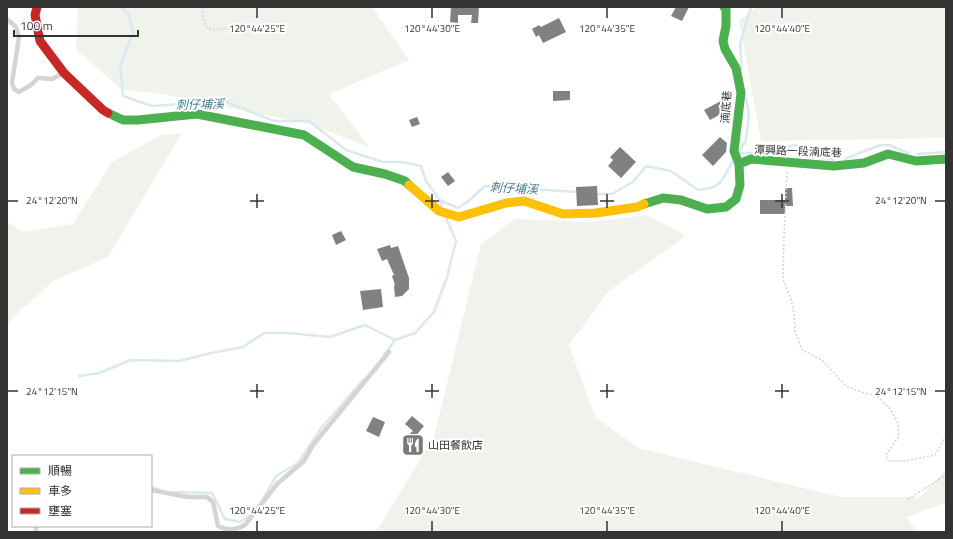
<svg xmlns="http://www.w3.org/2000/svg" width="953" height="539" viewBox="0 0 953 539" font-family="'Titillium Web','Noto Sans TC',sans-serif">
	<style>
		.green { fill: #f0f2ec }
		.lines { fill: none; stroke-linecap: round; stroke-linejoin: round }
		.stream { stroke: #dbe9ee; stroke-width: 2.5 }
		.building { fill: #818181 }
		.path { stroke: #d3d3d3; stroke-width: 1.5; stroke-dasharray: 2 2; stroke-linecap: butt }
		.lane { stroke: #d4d4d4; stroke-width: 4.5 }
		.fast { stroke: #4caf50; stroke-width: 9 }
		.slow { stroke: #ffc107; stroke-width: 9 }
		.jam { stroke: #c62828; stroke-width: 9 }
		.ticks { fill: none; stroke: #333; stroke-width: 1.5 }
		.labels { text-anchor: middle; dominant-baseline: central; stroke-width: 4; stroke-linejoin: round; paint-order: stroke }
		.street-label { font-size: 11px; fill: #333; stroke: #fff }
		.poi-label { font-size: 11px; fill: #333; stroke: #fff; text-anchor: start }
		.water-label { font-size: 12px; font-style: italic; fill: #487b8d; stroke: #fff }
		.ticks-label { font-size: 10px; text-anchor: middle; fill: #333; stroke: #fff; stroke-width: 4; stroke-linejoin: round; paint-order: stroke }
	</style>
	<rect width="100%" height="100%" fill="#fff"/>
	<g class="green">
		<polygon points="78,7 372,7 409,60 329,94 369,147 309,124 167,95 121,89 76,49"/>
		<polygon points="756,7 946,7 946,138 761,141 739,20"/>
		<polygon points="182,133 108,257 53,281 13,317 7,327 7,222 23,232 73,224 112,162 161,135"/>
		<polygon points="648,215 686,236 609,291 569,345 595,417 638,448 841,497 920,497 946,470 946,503 906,517 917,532 373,532 380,526 434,437 481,244 515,219 591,222"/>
	</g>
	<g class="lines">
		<g class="stream">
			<polyline points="121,7 129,15 133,33 120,66 123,96 152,106 224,101 274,121 309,121 346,150 383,162 402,162 421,166 426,181 439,199 442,206"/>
			<polyline points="742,69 740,44 751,7"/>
			<polyline points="739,152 746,140 749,114 746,98"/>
			<polyline points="740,153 751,153"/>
			<polyline points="760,153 796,145 824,158 833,160"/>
			<polyline points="917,154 946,152"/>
			<polyline points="845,159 880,145 889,145 908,153"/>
			<path d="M 595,194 L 612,194 L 633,182 L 646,166 L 671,171 L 698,190 C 723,188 721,181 733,161"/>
			<polyline points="439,200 458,208 467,202 485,186 578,192"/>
			<polyline points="384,355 395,340 415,333 434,312 447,277 456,241 446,218"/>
			<polyline points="79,376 99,373 131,360 179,361 211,353 243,347 264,333 288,333 330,337 365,325 395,340"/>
			<polyline points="151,487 161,490"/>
			<polyline points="172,492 212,493 225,519 240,522 251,515"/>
			<polyline points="263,499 276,476 298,463 322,427 364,379"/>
		</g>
	</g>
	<g class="building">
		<polygon points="451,7 479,7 478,23 471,23 472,15 458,15 458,23 450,22"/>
		<polygon points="676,7 689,7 682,21 671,16"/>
		<polygon points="559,18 566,32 543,43 539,35 536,37 532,29 539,25 541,27"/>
		<polygon points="553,91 570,91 570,100 553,101"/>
		<polygon points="721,101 727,111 710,120 704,110"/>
		<polygon points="417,117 420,124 412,127 409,120"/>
		<polygon points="720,137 727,143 726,152 713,166 702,155"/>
		<polygon points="620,147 636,162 621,178 608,166 613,160 610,157"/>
		<polygon points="448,172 455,181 448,186 441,177"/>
		<polygon points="597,186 598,205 577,206 576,187"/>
		<polygon points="785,188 792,188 793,206 785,206 785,204 785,214 760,214 760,200 785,200"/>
		<polygon points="341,231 346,240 336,245 332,235"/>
		<polygon points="390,245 391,248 398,246 409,278 409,289 402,296 395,297 394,286 395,285 392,276 394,275 387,259 382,261 377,249"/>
		<polygon points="381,289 383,307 363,310 360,291"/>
		<polygon points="412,416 424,426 414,438 423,450 416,456 402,440 413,431 405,424"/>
		<polygon points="373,417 385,422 379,437 366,431"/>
	</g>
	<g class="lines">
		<g class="path">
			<polyline points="203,7 202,16 207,28 214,30 245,26"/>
			<polyline points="787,172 784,237 783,279 791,299 794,313 795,331 802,350 822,360 846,386 861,392 877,396 890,409 898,423 899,436 886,455 888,461 905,461 935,455 946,436"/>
			<polyline points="908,499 946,475"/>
		</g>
		<g class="lane">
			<polyline points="7,19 16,27 19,37 12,83 14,89 19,92 31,85 38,78 52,79 62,74"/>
			<path d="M 151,490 L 188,497 L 207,497 L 213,502 L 218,526 C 227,531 236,530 245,525 L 277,484 L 304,461 L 313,445 L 389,352"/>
			<polyline points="35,526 37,532"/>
		</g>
		<g class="fast">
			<polyline points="724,7 726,9 726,26 723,41 725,49 736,68 741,93 734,151 739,164"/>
			<polyline points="108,113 123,120 138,120 197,114 304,135 353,167 385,174 405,181 409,185"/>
			<polyline points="644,204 663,198 681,200 707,209 726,207 736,199 740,185 739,164 751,159 834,166 864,163 888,154 916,161 946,159"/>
		</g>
		<polyline class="slow" points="409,185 439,211 459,217 506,203 524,201 563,214 596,213 637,207 644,204"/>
		<polyline class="jam" points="37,7 35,15 40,41 64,73 103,110 108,113"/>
	</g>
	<path class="ticks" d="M 257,8 L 257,18M 432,8 L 432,18M 607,8 L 607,18M 782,8 L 782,18M 257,194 L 257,208M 432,194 L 432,208M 607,194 L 607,208M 782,194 L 782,208M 8,201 L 18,201M 250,201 L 264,201M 425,201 L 439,201M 600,201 L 614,201M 775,201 L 789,201M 935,201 L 945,201M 257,384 L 257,398M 432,384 L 432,398M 607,384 L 607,398M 782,384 L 782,398M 8,391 L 18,391M 250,391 L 264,391M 425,391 L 439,391M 600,391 L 614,391M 775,391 L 789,391M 935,391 L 945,391M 257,521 L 257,531M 432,521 L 432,531M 607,521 L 607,531M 782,521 L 782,531"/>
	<defs>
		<g id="restaurant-square" transform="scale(1.15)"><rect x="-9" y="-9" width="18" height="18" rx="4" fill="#7a7a7a" stroke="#fff"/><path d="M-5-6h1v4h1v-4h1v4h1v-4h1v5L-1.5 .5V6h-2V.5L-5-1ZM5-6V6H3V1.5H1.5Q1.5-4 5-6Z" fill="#fff"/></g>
	</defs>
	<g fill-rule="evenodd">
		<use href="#restaurant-square" x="413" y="445"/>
	</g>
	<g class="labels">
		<g class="street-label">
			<text transform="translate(726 107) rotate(-86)">湳底巷</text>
			<text transform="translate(798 151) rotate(2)">潭興路一段湳底巷</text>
		</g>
		<g class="poi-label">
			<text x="428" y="445">山田餐飲店</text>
		</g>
		<g class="water-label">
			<text transform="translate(200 104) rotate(-1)">刺仔埔溪</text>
			<text transform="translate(514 188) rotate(3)">刺仔埔溪</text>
		</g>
	</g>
	<g class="ticks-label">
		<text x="257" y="32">120°44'25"E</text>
		<text x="432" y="32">120°44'30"E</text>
		<text x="607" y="32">120°44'35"E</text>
		<text x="782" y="32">120°44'40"E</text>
		<text x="52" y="204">24°12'20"N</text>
		<text x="901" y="204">24°12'20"N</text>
		<text x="52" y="395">24°12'15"N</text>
		<text x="901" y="395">24°12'15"N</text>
		<text x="257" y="514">120°44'25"E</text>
		<text x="432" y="514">120°44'30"E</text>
		<text x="607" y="514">120°44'35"E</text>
		<text x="782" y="514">120°44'40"E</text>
	</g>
	<rect width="953" height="539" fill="none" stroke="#333333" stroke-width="16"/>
	<rect x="12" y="455" width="140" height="72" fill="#ffffff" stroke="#adadad"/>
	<rect x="20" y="468" width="20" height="6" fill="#4caf50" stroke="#adadad"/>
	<text x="48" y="475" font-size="12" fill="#333333">順暢</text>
	<rect x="20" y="488" width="20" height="6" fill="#ffc107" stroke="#adadad"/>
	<text x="48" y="495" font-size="12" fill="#333333">車多</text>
	<rect x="20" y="508" width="20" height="6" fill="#c62828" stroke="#adadad"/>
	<text x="48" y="515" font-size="12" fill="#333333">壅塞</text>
	<path d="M14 30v6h124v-6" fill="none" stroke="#333333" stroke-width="2"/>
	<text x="20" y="30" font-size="12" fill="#333333" stroke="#ffffff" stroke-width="3" paint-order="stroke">100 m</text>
</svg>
